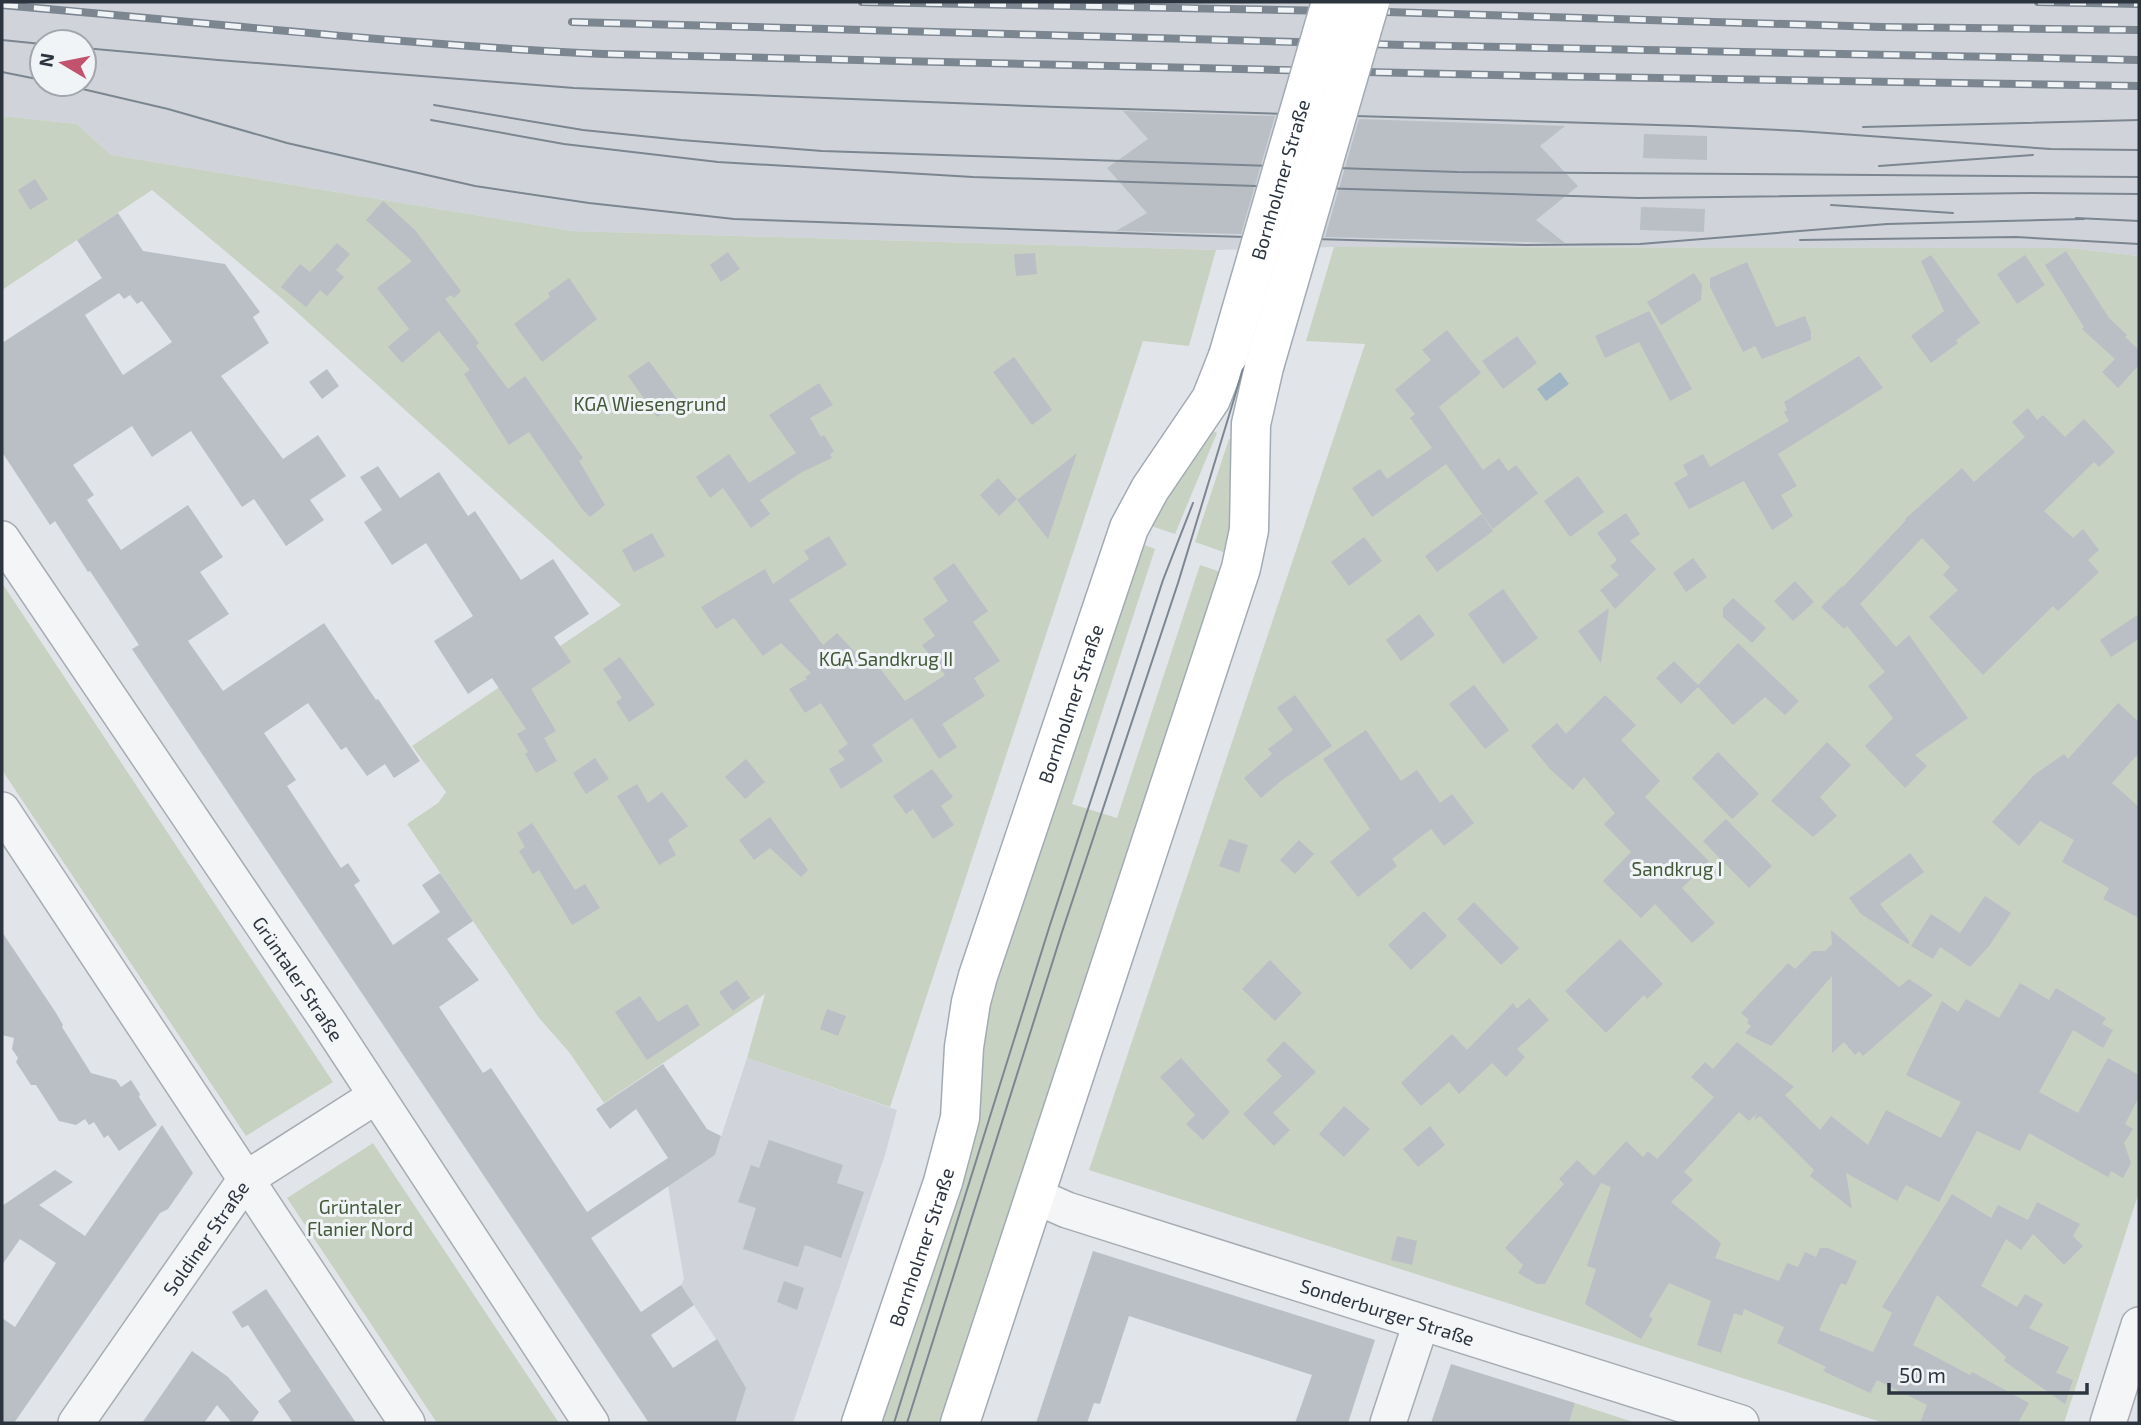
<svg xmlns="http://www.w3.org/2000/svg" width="2141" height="1425" viewBox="0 0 2141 1425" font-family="'Exo 2',sans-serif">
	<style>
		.built { fill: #d0d4da; fill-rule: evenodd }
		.green { fill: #c8d2c3 }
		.water { fill: #a0b6c5 }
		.building { fill: #b9bfc5; fill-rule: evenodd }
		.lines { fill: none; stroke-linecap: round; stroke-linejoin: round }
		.minor-casing { stroke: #a7acb3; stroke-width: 38 }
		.major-casing { stroke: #a2abb3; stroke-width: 41 }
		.minor { stroke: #f4f5f7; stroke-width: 35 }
		.major { stroke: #fff; stroke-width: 38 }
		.tram { stroke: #7c8691; stroke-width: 2 }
		.rail-casing { stroke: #7c8691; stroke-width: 8 }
		.rail { stroke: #f1f4f6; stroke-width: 5; stroke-dasharray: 16; stroke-linecap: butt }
		.major-bridge-casing { stroke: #a2abb3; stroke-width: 41; stroke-linecap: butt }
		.major-bridge { stroke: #fff; stroke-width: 38 }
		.labels { text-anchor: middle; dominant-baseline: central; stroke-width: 6; stroke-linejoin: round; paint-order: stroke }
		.street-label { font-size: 19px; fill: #2b343f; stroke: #f1f4f6 }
		.park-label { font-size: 19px; fill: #43593a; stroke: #f1f4f6 }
	</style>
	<rect width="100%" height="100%" fill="#e1e5e9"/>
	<g class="built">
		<path d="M 2,2 L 2139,2 L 2139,256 L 2070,248 L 1334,247 L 1216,250 L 573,231 L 111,155 L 77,124 L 2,116 ZM 42,42 L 84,42 L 84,84 L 42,84 Z"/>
		<polygon points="747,1058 897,1110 885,1155 793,1423 649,1423 645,1417 730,1361 681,1285 684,1279 668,1186 715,1155"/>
	</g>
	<g class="green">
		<polygon points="2,116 77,124 111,155 573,231 1216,250 1189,346 1143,341 890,1107 747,1058 765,994 604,1103 569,1052 539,1018 407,824 438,803 446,792 412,746 621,605 280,297 152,190 2,290"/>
		<polygon points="1334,247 2070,248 2139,256 2139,1192 2064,1423 1884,1423 1089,1170 1365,344 1306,341"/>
		<polygon points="1208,428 1217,433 1175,534 1145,524"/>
		<polygon points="1229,439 1238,439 1232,555 1195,542"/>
		<polygon points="1137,542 1155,549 1072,804 1117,818 1200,565 1227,574 946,1423 880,1423 980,1026"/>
		<polygon points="2,583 333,1082 246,1136 2,770"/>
		<polygon points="373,1143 559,1423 437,1423 287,1198"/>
		<polygon points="1575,1403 1636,1423 1569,1423"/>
	</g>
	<polygon class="water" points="1560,372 1569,384 1546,401 1537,389"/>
	<g class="building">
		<polygon points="1123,111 1275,116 1241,234 1116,231 1147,213 1107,168 1148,139"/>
		<polygon points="1359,119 1565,126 1540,146 1578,186 1536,220 1565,243 1325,237"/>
		<polygon points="1644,134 1707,136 1707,160 1643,158"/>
		<polygon points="35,179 48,199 30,210 18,190"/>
		<polygon points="383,201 415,230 461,291 454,298 451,295 445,299 479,343 476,346 508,389 525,376 583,458 579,461 605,505 590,517 582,509 529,432 509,445 464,374 470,370 439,331 402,363 388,347 409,329 377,288 412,261 366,220"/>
		<polygon points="1641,207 1705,209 1704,232 1640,230"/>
		<path d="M 118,213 L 143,251 L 225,264 L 227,267 L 260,312 L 253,317 L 269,343 L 221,376 L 283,459 L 318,435 L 346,476 L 310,500 L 324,520 L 286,546 L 254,499 L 242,507 L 191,431 L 152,457 L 132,426 L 73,465 L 94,495 L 87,500 L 121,550 L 188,505 L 223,557 L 200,572 L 229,614 L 188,641 L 223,691 L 324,623 L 376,700 L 378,699 L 420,761 L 394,778 L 385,764 L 367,776 L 346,747 L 341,750 L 308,703 L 264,733 L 296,780 L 287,786 L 341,868 L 348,863 L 360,881 L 354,885 L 393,945 L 440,912 L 422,885 L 440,873 L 473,921 L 447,939 L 479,980 L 439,1007 L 483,1073 L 491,1068 L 587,1212 L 668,1158 L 636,1109 L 610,1129 L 596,1109 L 663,1064 L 707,1129 L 721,1136 L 715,1155 L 591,1238 L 641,1312 L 681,1285 L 694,1305 L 651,1335 L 673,1368 L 717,1339 L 746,1388 L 735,1423 L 649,1423 L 132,649 L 139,645 L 90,571 L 88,572 L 55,521 L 50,525 L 2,452 L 2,343 L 102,278 L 77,240 ZM 119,293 L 124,299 L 130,295 L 137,304 L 142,301 L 172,342 L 123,375 L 85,315 Z"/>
		<polygon points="337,243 350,254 336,270 344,277 327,296 320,290 306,307 281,287 300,264 310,272"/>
		<polygon points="2066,251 2109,318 2127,335 2125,337 2139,350 2139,365 2118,388 2102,372 2115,359 2082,329 2084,327 2045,265"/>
		<polygon points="728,252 740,269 721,282 710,265"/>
		<polygon points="1035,253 1037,274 1016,276 1014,254"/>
		<polygon points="1931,255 1980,323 1956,340 1958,343 1931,363 1911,336 1944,311 1921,261"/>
		<polygon points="2025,255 2045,285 2017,304 1997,274"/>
		<polygon points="1747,262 1776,327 1805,316 1811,332 1811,340 1762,359 1755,346 1743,352 1710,287 1710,278"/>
		<polygon points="1694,273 1702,285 1701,300 1661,325 1647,302"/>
		<polygon points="569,278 597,319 542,362 514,324 550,297 548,293"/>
		<polygon points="1649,311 1692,389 1670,401 1639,342 1605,358 1595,336"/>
		<polygon points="1447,330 1481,373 1439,407 1483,470 1499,458 1508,471 1516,465 1538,493 1493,529 1446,464 1372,517 1352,488 1380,469 1387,479 1432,448 1410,418 1415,414 1395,390 1431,360 1422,350"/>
		<polygon points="1517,336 1537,363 1503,389 1482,361"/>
		<polygon points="1859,356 1883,388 1778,454 1797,486 1781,495 1793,516 1772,530 1744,481 1689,509 1674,483 1688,475 1683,465 1703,454 1710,467 1789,421 1784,412 1787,410 1784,402"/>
		<polygon points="1014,357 1052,410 1032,425 993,372"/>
		<polygon points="649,361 679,402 657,417 628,376"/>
		<polygon points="327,369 339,386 322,399 309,382"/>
		<polygon points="819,383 833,405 810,418 821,437 824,435 834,451 830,454 832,458 802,472 760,500 770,514 751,528 723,488 710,498 696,477 729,454 749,483 796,453 769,415"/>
		<polygon points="2028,408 2037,420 2043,415 2065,437 2084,419 2115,452 2099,467 2094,462 2044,511 2073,538 2083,529 2099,550 2088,560 2099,572 2058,611 2053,606 1983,675 1929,617 1958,590 1943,575 1950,567 1922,538 1860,604 1896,647 1909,635 1968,718 1915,755 1927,766 1905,788 1865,746 1893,718 1868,686 1885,672 1847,626 1844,629 1821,607 1842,586 1843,587 1906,520 1905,519 1962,468 1974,482 2025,437 2012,422"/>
		<polygon points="1077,453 1048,539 1017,500"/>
		<polygon points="378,466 400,498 439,472 468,516 475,511 521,580 553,559 589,614 554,637 571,662 531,689 556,731 544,738 557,761 536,773 525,754 528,752 517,734 526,729 492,678 468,694 434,641 473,616 426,543 392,565 364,522 382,510 360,477"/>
		<polygon points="1578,476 1604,512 1570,537 1544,501"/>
		<polygon points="998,478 1017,499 999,516 980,495"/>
		<polygon points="1626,513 1640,534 1630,541 1656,569 1615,609 1600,590 1619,575 1610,566 1617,560 1597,533"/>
		<polygon points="1482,514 1493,531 1437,572 1425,556"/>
		<polygon points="652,533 665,556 634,572 622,550"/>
		<polygon points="829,536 847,565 789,600 823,645 837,633 864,662 871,657 905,701 945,675 922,645 935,636 923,619 948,601 933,578 954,563 988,611 973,622 1000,661 974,678 985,696 942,724 957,747 939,759 912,718 872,745 883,761 841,789 829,769 845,760 838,751 848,744 821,703 805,713 789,689 807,679 805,677 811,673 781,643 763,656 734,618 716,629 701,607 765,569 773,584 809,559 804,551"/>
		<polygon points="1364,537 1382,561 1349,586 1331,562"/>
		<polygon points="1693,558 1707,577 1686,592 1673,573"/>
		<polygon points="1795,581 1814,602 1793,621 1774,601"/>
		<polygon points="1503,589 1538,638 1503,664 1468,614"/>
		<polygon points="1733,598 1766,628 1752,643 1723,617 1723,608"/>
		<polygon points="1609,608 1601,663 1578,631"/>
		<polygon points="1419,614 1435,635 1401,661 1386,640"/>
		<polygon points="2139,614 2139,639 2111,657 2100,640"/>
		<polygon points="1738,643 1799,701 1785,715 1765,697 1733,725 1698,687 1681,704 1656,678 1674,661 1698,685"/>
		<polygon points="620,657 655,705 629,722 616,702 622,698 603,669"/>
		<polygon points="1474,685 1509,730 1485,749 1449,704"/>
		<polygon points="1295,695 1332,746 1282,780 1261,798 1244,778 1272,754 1268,749 1293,730 1277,708"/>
		<polygon points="1605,695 1636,725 1621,740 1660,781 1645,797 1709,861 1682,888 1715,923 1692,943 1655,904 1641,918 1603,881 1631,852 1604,824 1615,813 1584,777 1573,790 1550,769 1531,746 1557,723 1566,734"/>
		<polygon points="2118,703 2139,722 2139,753 2112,783 2139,807 2139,918 2103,899 2109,888 2062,862 2074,840 2040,821 2019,846 1992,822 2034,775 2064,754 2068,759"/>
		<polygon points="1366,730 1401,781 1417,770 1440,803 1452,794 1474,823 1444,846 1431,829 1392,859 1397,866 1358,897 1330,862 1370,829 1323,759"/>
		<polygon points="1827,742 1851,765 1820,797 1837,816 1813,837 1771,801"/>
		<polygon points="1718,752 1759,794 1732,819 1692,778"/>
		<polygon points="595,758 609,779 586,794 573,773"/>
		<polygon points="746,759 765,782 745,799 725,777"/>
		<polygon points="932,769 953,797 941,806 954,825 933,839 913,809 906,814 893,796"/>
		<polygon points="637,784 648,803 662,792 688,826 668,840 676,855 659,865 617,796"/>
		<polygon points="770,817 808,870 801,877 770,848 754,860 739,840"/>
		<polygon points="1726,819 1772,866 1749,888 1703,841"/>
		<polygon points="532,823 575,890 585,884 600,908 572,925 539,870 533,874 519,851 525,847 517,833"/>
		<polygon points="1229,839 1248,845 1239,873 1219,866"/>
		<polygon points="1299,840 1314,854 1295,874 1280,860"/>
		<polygon points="1910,853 1924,872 1880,904 1910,942 1908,944 1861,914 1849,898"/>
		<polygon points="1985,896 2011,913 1989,946 1970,967 1940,947 1933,959 1911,946 1931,914 1960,933"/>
		<polygon points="1474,902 1519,948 1501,965 1457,919"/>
		<polygon points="1424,911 1447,936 1411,970 1388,945"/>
		<polygon points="1831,930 1899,987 1909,979 1933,995 1863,1056 1859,1051 1855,1055 1844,1042 1832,1053 1832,976 1771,1046 1745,1033 1751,1026 1747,1023 1749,1020 1741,1013 1788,963 1795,969 1813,951 1825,951 1832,944"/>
		<polygon points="2,932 56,1013 63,1025 62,1027 91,1073 116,1080 121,1087 131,1080 140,1094 139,1097 157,1125 119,1151 108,1135 104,1138 94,1122 89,1125 85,1119 76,1125 59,1121 36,1085 31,1085 16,1062 18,1058 12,1049 14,1038 2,1035"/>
		<polygon points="1620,939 1663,984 1647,999 1644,995 1606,1033 1565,991"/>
		<polygon points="1270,960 1302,993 1275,1021 1242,989"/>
		<polygon points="737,980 750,998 733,1011 719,992"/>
		<polygon points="2020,983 2049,1000 2056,988 2106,1018 2102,1024 2113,1030 2103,1048 2073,1030 2039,1092 2078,1113 2108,1058 2139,1075 2139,1097 2125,1124 2133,1129 2124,1143 2131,1163 2123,1178 2111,1171 2108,1177 2029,1133 2020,1151 1977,1131 1939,1202 1906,1185 1897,1201 1846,1173 1852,1209 1810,1176 1814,1170 1760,1116 1754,1120 1757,1113 1749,1121 1739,1112 1684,1172 1693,1180 1671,1202 1721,1243 1715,1258 1779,1281 1787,1263 1798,1267 1805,1252 1816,1257 1820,1248 1828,1248 1857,1261 1846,1285 1841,1283 1819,1330 1873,1352 1892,1313 1882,1307 1952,1194 1991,1218 1998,1205 2028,1220 2037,1202 2080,1224 2073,1236 2083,1246 2064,1265 2033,1234 2021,1250 2006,1239 1981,1286 2017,1307 2025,1294 2043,1304 2029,1328 2069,1347 2056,1373 2073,1380 2065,1404 2004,1361 2006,1357 1937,1295 1913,1345 1970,1375 1972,1372 2029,1403 2018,1423 1920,1423 1927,1405 1877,1380 1870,1393 1823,1371 1826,1367 1777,1343 1784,1327 1744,1309 1742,1316 1734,1313 1721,1353 1697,1345 1711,1301 1669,1283 1649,1316 1653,1319 1641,1339 1585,1304 1596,1269 1587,1266 1611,1187 1601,1183 1545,1284 1537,1284 1518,1273 1523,1265 1505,1248 1564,1184 1559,1179 1577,1160 1594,1176 1626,1141 1643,1157 1648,1151 1657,1159 1714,1097 1691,1077 1705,1062 1713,1069 1737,1042 1794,1087 1785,1095 1820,1130 1831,1116 1868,1145 1886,1110 1941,1138 1961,1102 1906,1075 1942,1001 1958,1012 1966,999 1999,1018"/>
		<polygon points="640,996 658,1022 687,1004 700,1025 647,1060 615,1012"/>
		<polygon points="1529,998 1549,1020 1517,1049 1525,1057 1506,1077 1492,1063 1459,1094 1449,1082 1421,1106 1401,1083 1452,1034 1467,1050 1513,1003 1517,1009"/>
		<polygon points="827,1009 846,1016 838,1036 820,1029"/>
		<polygon points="1284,1041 1316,1072 1273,1113 1290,1130 1274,1146 1243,1114 1282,1076 1266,1060"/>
		<polygon points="1181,1058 1230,1112 1203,1140 1186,1124 1195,1115 1160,1077"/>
		<polygon points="1344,1106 1370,1129 1344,1157 1319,1134"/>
		<polygon points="162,1125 193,1173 168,1209 160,1213 14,1423 2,1423 2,1318 15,1327 56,1263 20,1239 2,1265 2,1206 55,1170 73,1182 39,1205 85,1236"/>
		<polygon points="1430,1126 1445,1145 1418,1167 1403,1149"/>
		<polygon points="769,1140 843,1165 837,1183 864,1192 841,1258 805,1245 798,1267 743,1249 756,1208 738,1202 751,1165 759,1168"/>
		<polygon points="1397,1236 1417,1241 1412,1265 1391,1260"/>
		<polygon points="1093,1251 1375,1340 1348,1423 1295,1423 1312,1375 1129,1316 1100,1404 1094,1403 1087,1423 1036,1423"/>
		<polygon points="784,1281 804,1288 797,1310 777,1302"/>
		<polygon points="266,1289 322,1372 356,1423 293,1423 278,1401 291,1391 248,1325 242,1328 232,1312"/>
		<polygon points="192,1351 228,1377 259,1412 251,1423 232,1423 217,1405 204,1423 142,1423"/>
		<polygon points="1451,1364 1575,1403 1569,1423 1431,1423"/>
	</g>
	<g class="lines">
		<g class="minor-casing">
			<g id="minor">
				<path id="s1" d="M 2,539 L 327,1020 L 591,1423"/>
				<polyline points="2,810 407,1423"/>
				<path id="s2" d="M 1035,1196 L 1067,1210 L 1741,1423"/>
				<path id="s3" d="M 76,1423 L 246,1179 L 376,1096"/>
				<polyline points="1388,1423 1421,1323"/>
				<polyline points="2108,1423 2139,1325"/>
			</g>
		</g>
		<g class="major-casing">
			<g id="major">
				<path id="s4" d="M 861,1423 L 943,1182 L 960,1118 L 964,1047 L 971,1002 L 978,976 L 1129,528 L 1150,489 L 1211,399 L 1228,356"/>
				<polyline points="960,1423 1241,568 1249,530 1251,424 1264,367"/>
			</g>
		</g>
		<use href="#minor" class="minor"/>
		<use href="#major" class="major"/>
		<g class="tram">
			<polyline points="2,40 42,44"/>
			<polyline points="84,48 218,60 574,88 1057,107 1691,126 1799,131 2051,149 2139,150"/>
			<polyline points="2,72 42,80"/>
			<polyline points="61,84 168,109 287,143 475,186 589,203 734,219 1177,235 1526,245 1640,244 1887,224 2084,219"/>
			<polyline points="434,105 583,130 681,140 822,151 1457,172 2139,177"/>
			<polyline points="431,120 564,144 718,162 973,177 1638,198 2032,193 2139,194"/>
			<polyline points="1863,127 2139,120"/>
			<polyline points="1879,166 2033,155"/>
			<polyline points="1831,205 1953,213"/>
			<polyline points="2076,218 2139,221"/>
			<polyline points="1800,240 2016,237 2139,244"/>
			<polyline points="894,1423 1049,928 1163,580 1193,503"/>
			<polyline points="907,1423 1062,932 1178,583 1234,399 1349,2"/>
		</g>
		<g class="rail-casing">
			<g id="rail">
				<polyline points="862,2 1387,12 1881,27 2139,30"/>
				<polyline points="2038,2 2139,4"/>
				<path d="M 2,5 C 203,22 403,45 604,54 L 1538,76 L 2139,86"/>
				<polyline points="572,22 1404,45 2139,60"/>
			</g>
		</g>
		<use href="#rail" class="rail"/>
		<g class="major-bridge-casing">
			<g id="major-bridge">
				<path id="s5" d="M 1228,356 L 1331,2"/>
				<polyline points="1264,367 1370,2"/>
			</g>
		</g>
		<use href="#major-bridge" class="major-bridge"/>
	</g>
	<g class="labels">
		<g class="street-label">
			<text stroke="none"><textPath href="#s5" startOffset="184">Bornholmer Straße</textPath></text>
			<text stroke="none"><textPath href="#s4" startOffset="752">Bornholmer Straße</textPath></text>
			<text stroke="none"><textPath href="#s1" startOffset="530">Grüntaler Straße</textPath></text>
			<text stroke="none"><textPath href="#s3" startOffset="226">Soldiner Straße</textPath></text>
			<text stroke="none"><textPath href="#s4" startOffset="186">Bornholmer Straße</textPath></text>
			<text stroke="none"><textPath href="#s2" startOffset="371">Sonderburger Straße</textPath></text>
		</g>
		<g class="park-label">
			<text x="650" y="403">KGA Wiesengrund</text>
			<text x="886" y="658">KGA Sandkrug II</text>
			<text x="1677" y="868">Sandkrug I</text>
			<text x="360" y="1206">Grüntaler<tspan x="360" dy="22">Flanier Nord</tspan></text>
		</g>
	</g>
	<rect width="2141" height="1425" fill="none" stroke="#2b343f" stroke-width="7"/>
	<g transform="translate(63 63) rotate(280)"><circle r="33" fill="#f1f4f6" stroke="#a2a7ad" stroke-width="2"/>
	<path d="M0-5L12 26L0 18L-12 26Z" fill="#c1536f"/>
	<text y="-10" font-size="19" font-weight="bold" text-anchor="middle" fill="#2b343f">N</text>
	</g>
	<path d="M1889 1383v10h198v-10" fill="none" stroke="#2b343f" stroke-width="3.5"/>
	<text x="1899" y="1383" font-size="21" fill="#2b343f" stroke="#f1f4f6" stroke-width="5" paint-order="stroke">50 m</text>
</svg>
